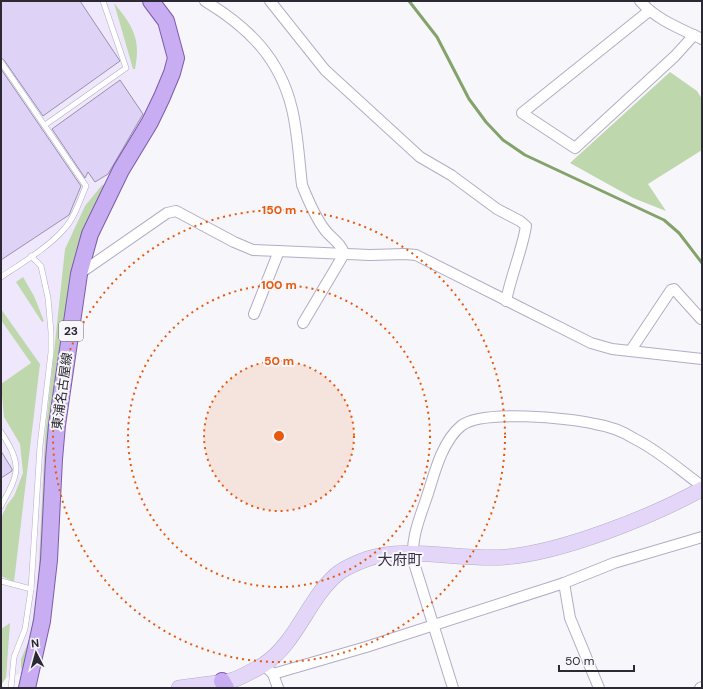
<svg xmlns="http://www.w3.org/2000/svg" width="703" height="689" viewBox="0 0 703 689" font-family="'DM Sans','Noto Sans JP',sans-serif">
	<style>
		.built { fill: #efe8fd }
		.green { fill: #bfd7ac }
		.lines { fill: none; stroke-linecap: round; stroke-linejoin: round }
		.stream { stroke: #84a36b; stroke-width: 3 }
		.building { fill: #ded2f7; stroke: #9a91ab }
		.lane-casing { stroke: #b4acc6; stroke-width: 6 }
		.street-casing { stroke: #b4acc6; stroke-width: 12 }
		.secondary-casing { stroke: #b4acc6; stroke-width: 16 }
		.primary-casing { stroke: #7b5bab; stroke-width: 18 }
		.lane { stroke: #fff; stroke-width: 5 }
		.street { stroke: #fff; stroke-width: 10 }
		.secondary { stroke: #e4d6f9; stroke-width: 15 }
		.primary { stroke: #c9adf3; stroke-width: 16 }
		.ring { fill: none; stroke: #e8590c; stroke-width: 2; stroke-dasharray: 2 4 }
		.labels { text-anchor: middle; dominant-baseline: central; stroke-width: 4; stroke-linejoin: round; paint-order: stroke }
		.shield { fill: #f7f6fb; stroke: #6a6670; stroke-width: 1 }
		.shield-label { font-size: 12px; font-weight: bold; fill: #2d2934 }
		.street-label { font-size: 13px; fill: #2d2934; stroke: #f7f6fb }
		.quarter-label { font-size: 15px; fill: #372f45; stroke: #f7f6fb }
		.centre { fill: #e8590c; stroke: #f7f6fb; stroke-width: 2 }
		.ring-label { font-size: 12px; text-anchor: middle; font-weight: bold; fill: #e8590c; stroke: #f7f6fb; stroke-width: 4; stroke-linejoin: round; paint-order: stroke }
	</style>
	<rect width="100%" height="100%" fill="#f7f6fb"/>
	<polygon class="built" points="1,1 140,1 148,8 157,19 162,31 168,53 165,71 156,93 85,231 36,620 24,673 6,678 1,685"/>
	<g class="green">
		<path d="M 114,3 C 133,26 141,39 135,69 L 133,69 Z"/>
		<polygon points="670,72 697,91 702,99 702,150 648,184 666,211 633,198 570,163"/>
		<polygon points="110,183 92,218 42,583 26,666 21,669 21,659 30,638 38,585 45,436 65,249 85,206 102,185"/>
		<polygon points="23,277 34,296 44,321 42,322 16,282"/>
		<polygon points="1,309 40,364 14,582 1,576 2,516 7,505 14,496 23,473 20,444 4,417 1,384 31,363 1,320"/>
		<polygon points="10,623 6,678 1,685 1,629"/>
	</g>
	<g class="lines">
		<polyline class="stream" points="409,1 437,37 469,99 486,122 503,140 525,155 664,220 679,233 702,263"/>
	</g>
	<g class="building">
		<polygon points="1,1 80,1 120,61 43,116 4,60 1,58"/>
		<polygon points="1,69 81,186 69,215 1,260"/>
		<polygon points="120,80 143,114 108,174 95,182 88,172 85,178 52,129"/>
		<polygon points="1,451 12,469 12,471 1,478"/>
	</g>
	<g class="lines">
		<g class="lane-casing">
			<g id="lane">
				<path d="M 1,62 L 86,186 C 80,200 75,217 65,228 C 49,247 22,263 1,277"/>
				<polyline points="45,125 126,68 103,1"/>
				<path d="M 1,432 C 23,466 19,473 1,506"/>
				<polyline points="1,581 31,589"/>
				<polyline points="11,688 14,657 25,629 31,589 40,446 51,352 51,332 48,298 41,266 31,256"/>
			</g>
		</g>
		<g class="street-casing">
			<g id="street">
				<path d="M 205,1 C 248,27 280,58 292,109 C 298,134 299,160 302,185 C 308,200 315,217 325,230 C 331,238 342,244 344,254"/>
				<path d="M 270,1 L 325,70 L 420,157 L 451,175 L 497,209 L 520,221 L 526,226 C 522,251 511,275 506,301"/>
				<path d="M 640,1 C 657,20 679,28 702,39"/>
				<polyline points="649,11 522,113 575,148 675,56 694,35"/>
				<polyline points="79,274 167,213 176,211 234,242 253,250 370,255 405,254 416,255 591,343 612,349 702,359"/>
				<polyline points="254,314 279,251"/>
				<polyline points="303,323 344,254"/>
				<polyline points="631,350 671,290 674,289 701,319"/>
				<polyline points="564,583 570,618 599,688"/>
				<polyline points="269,670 273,674 278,688"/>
				<polyline points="273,674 366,647 564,583 614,563 702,537"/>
				<path d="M 453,688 L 414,563 C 409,538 423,511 430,487 C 436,467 444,440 461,426 C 481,409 570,418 595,424 C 608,426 624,432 635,439 C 659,451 680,470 702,486"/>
				<polyline points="700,688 702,687"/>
			</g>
		</g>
		<g class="secondary-casing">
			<path id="secondary" d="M 179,688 C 196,685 216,684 233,680 C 242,677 254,670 263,665 C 295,645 308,600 335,576 C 343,568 356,563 367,559 C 406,545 463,561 506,557 C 563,552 651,517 702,489"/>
		</g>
		<g class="primary-casing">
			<g id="primary">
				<polyline points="222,681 226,688"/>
				<polyline points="27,688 42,621 49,560 54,459 57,425 79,274 90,234 121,170 150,122 162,97 172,73 176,58 166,21 151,1"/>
			</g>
		</g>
		<use href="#lane" class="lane"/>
		<use href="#street" class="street"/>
		<use href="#secondary" class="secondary"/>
		<use href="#primary" class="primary"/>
	</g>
	<circle cx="279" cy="436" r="75" fill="#e8590c" fill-opacity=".12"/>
	<g class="ring">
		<circle cx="279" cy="436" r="75"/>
		<circle cx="279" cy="436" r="151"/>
		<circle cx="279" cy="436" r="226"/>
	</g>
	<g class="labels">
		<rect class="shield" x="59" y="321" width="24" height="20" rx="3"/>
		<g class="shield-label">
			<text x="71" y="331">23</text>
		</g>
		<g class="street-label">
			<text transform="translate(62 391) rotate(-82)">東浦名古屋線</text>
		</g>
		<g class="quarter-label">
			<text x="400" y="560">大府町</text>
		</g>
	</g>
	<circle cx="279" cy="436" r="6" class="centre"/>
	<g class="ring-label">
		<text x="279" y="214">150 m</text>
		<text x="279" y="289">100 m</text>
		<text x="279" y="365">50 m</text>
	</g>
	<rect width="703" height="689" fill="none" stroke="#2d2934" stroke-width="4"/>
	<g transform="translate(36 653) rotate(354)" stroke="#f7f6fb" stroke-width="3" paint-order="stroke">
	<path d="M0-3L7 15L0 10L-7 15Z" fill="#2d2934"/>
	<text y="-6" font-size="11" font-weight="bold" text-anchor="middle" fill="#2d2934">N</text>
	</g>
	<path d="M559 665v6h75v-6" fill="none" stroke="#2d2934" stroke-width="2"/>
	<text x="565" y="665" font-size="12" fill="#2d2934" stroke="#f7f6fb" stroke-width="3" paint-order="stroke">50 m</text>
</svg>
